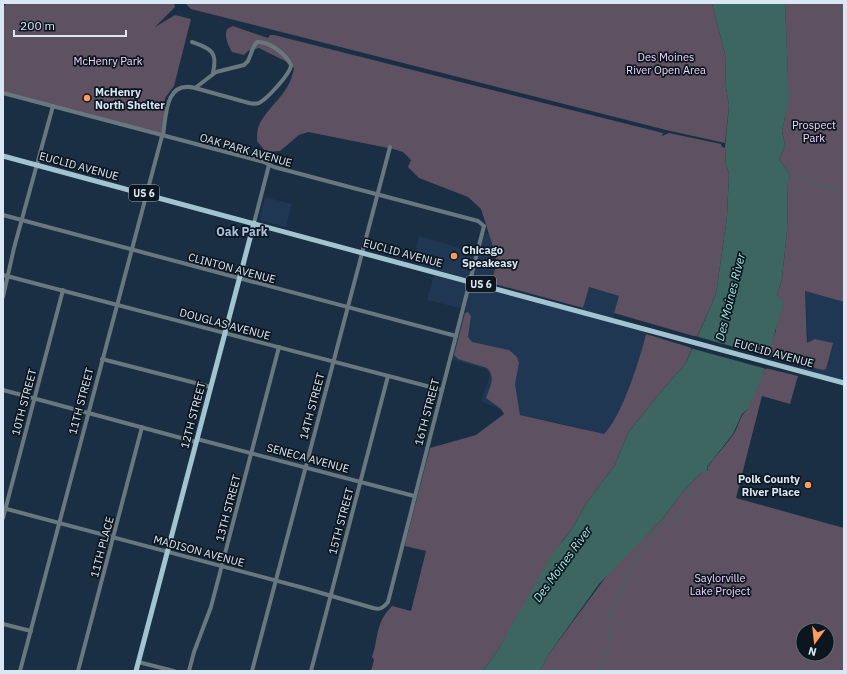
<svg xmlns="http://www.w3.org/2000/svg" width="847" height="674" viewBox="0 0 847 674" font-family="'IBM Plex Sans',sans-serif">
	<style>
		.built { fill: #1f3753 }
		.green { fill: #5d5162; fill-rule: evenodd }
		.water { fill: #3d6561 }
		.pier { fill: #1a2e44 }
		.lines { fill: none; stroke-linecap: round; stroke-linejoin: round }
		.stream { stroke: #3d6561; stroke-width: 1 }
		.minor { stroke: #68787e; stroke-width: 4 }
		.major { stroke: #a2c4d0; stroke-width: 5 }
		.poi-dot { fill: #ff9b5b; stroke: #0d161f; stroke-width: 1.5 }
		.labels { text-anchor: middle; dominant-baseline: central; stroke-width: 3.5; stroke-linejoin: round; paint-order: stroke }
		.shield { fill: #0d161f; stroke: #9ca8b4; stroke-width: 1 }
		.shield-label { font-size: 10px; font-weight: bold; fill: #d9e6f4 }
		.park-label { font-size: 11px; fill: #f1d6fd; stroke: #0d161f }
		.poi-label { font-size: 11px; font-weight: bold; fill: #d9e6f4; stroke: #0d161f; text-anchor: start }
		.street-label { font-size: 11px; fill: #d9e6f4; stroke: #0d161f }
		.neighbourhood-label { font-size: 12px; font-weight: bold; fill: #a8c0dc; stroke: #0d161f }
		.water-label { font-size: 12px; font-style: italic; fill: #a2eee6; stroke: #0d161f }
	</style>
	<rect width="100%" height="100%" fill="#1a2e44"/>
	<g class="built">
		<polygon points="265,197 292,204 286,227 259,220"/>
		<polygon points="482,232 503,239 490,287 582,311 588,287 619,296 613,320 647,329 619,439 555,422 506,412 481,401 489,378 489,372 485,369 450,359 464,309 427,300 435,271 419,267 422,255 415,253 419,236 477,253"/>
		<polygon points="805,291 844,302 844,383 799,371 808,338"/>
	</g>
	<g class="green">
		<polygon points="7,3 174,3 175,7 155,27 175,15 191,19 174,86 165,98 163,136 3,93 3,7"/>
		<polygon points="185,3 712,3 725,54 726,87 729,106 725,143 666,130 191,9"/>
		<polygon points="785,3 844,3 844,302 805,291 807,343 815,339 833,343 826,369 823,370 768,356 771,342 776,331 777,296 782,278 787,231 788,180 790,175 779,159 785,145 782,131 785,116 788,79"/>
		<path d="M 233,26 L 268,38 L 270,35 L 274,35 L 663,133 L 662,136 L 669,133 L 721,144 L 722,147 L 725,148 L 726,165 L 729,173 L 727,217 L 716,294 L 697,337 L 614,313 L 619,296 L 589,287 L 583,308 L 491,283 L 496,266 L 496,256 L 481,209 L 468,197 L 419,178 L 408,167 L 411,160 L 403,152 L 393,149 L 308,132 L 299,135 L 280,151 L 266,152 L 257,141 C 257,137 257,132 258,128 C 266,106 289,97 294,68 L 285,61 L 259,48 L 248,51 L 244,55 L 232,52 C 228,45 224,37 227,29 Z"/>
		<path d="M 468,312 L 471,316 L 468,337 L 472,342 L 509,350 L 517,357 L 519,363 L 515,384 L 520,415 L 604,434 C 622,417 640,358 646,334 L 692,348 L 686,363 L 654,400 L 628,433 L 615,465 L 587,502 L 572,529 L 562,541 L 496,653 L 483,671 L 371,671 L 374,660 L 372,657 C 379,637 375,623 392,606 L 411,611 L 426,551 L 405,546 L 406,540 L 430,448 L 476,435 L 504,414 L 501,409 L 486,398 C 490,387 496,377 487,368 L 458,359 L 454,355 L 465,313 Z"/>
		<path d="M 765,368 L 798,376 L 790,404 L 762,396 L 736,498 L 844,528 L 844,671 L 540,671 L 548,655 L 611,570 L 663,518 L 684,490 L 701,473 L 708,470 L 707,468 C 715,456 725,446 733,435 C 739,426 739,417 747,410 ZM 803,630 L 827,630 L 827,654 L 803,654 Z"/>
	</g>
	<polygon class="water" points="712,3 785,3 789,98 782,131 785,145 779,159 790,175 788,180 787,231 782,278 777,296 784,301 762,377 748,409 742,414 733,434 707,467 707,472 701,473 684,490 663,518 599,584 548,655 540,671 483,671 496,653 552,554 572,529 587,502 615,465 628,433 654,400 686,363 716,294 727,217 729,173 726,165 725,148 729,106 726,87 725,54"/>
	<polygon class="pier" points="695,336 770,357 767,369 690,348"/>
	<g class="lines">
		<g class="stream">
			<path d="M 788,172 C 796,174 801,178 808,181 C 817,185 827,184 835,191"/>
			<polyline points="600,671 607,652 611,609 620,597 628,572 656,530 675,519 685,506 689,493 688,484"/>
		</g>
		<g class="minor">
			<path d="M 192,42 C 211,49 218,51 213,73"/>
			<path d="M 3,93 L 264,162 L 274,167 L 478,221 L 484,226 L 388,602 C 383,608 380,610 373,608 L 304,588 L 3,508"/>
			<path d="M 163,136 C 166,116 165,80 195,88 L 216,72 L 244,65 L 248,61 L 254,46 L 257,42 C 269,41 286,54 291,65 C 291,73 267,99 259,103 C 255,104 253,104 249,103 L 195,88"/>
			<polyline points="3,215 456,336"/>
			<polyline points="254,223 269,165"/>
			<polyline points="3,275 442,390"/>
			<polyline points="3,297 14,248 53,106"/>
			<polyline points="102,359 211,387"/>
			<polyline points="3,390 196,442"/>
			<polyline points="197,439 414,496"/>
			<polyline points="3,518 63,290"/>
			<polyline points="3,624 31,631"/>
			<polyline points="138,662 174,671"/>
			<polyline points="20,671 162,136"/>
			<polyline points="78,671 142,427"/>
			<polyline points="189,671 194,652 211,607 279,347"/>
			<polyline points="252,671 390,147"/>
			<polyline points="311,671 388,376"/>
		</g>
		<g class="major">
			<polyline points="3,156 844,383"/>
			<polyline points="136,671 254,223"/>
		</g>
	</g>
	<g class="poi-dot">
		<circle cx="87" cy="98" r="4"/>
		<circle cx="454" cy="256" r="4"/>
		<circle cx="808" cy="485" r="4"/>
	</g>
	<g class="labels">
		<g class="shield">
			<rect x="129" y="185" width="30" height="16" rx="3"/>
			<rect x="466" y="276" width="30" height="16" rx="3"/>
		</g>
		<g class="shield-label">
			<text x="144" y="193">US 6</text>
			<text x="481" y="284">US 6</text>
		</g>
		<g class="park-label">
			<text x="666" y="57">Des Moines<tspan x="666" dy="13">River Open Area</tspan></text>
			<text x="108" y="61">McHenry Park</text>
			<text x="814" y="125">Prospect<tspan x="814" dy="13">Park</tspan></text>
			<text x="720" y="578">Saylorville<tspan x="720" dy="13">Lake Project</tspan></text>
		</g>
		<g class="poi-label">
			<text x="95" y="92">McHenry<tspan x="95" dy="13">North Shelter</tspan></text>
			<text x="462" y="250">Chicago<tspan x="462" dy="13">Speakeasy</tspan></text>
			<text x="800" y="479" text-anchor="end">Polk County<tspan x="800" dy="13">River Place</tspan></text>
		</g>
		<g class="street-label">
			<text transform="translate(246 150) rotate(16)">OAK PARK AVENUE</text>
			<text transform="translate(79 166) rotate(15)">EUCLID AVENUE</text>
			<text transform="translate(403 253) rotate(15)">EUCLID AVENUE</text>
			<text transform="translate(232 268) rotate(15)">CLINTON AVENUE</text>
			<text transform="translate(225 324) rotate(15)">DOUGLAS AVENUE</text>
			<text transform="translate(774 353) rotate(15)">EUCLID AVENUE</text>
			<text transform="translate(81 401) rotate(-75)">11TH STREET</text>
			<text transform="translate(24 402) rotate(-75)">10TH STREET</text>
			<text transform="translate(312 406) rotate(-75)">14TH STREET</text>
			<text transform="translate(427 412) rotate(-75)">16TH STREET</text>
			<text transform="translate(193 415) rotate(-75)">12TH STREET</text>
			<text transform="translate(308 458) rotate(15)">SENECA AVENUE</text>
			<text transform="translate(228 508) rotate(-75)">13TH STREET</text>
			<text transform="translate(341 521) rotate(-75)">15TH STREET</text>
			<text transform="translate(102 547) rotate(-75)">11TH PLACE</text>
			<text transform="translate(199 551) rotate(15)">MADISON AVENUE</text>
		</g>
		<g class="neighbourhood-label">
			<text x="242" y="231">Oak Park</text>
		</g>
		<g class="water-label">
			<text transform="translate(730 297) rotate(-76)">Des Moines River</text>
			<text transform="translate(562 564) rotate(-54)">Des Moines River</text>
		</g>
	</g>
	<rect width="847" height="674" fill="none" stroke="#d9e6f4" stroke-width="8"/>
	<g transform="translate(815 642) rotate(195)"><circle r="19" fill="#0d161f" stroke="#5f6974"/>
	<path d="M0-3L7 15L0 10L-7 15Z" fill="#ff9b5b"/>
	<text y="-6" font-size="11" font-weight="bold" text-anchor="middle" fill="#d9e6f4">N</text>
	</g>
	<path d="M14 30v6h112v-6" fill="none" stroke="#d9e6f4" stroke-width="2"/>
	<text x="20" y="30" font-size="12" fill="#d9e6f4" stroke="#0d161f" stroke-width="3" paint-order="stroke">200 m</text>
</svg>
